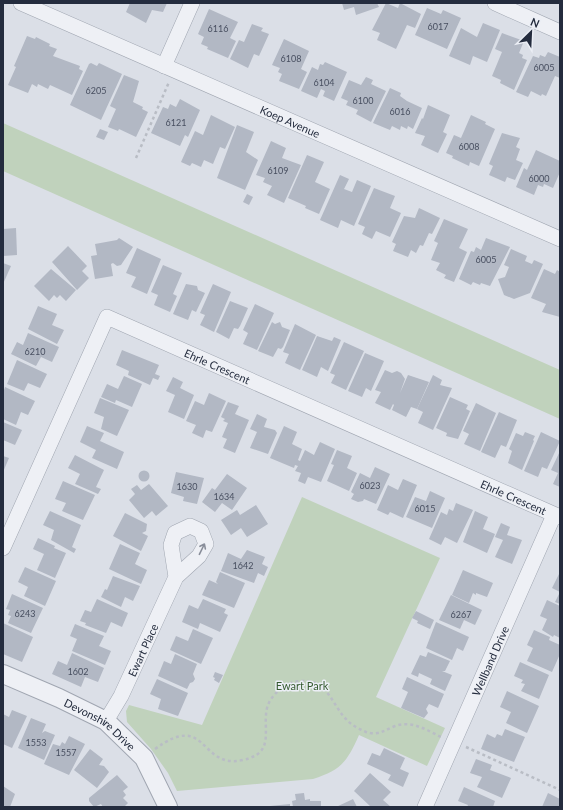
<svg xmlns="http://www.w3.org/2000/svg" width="563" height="810" viewBox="0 0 563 810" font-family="Lato,sans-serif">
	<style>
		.green { fill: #c0d2bc }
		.building { fill: #b2b8c4 }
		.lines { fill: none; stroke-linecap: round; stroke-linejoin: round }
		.minor-casing { stroke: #a0a6b1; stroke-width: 16 }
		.tertiary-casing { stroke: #a0a6b1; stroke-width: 20 }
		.path { stroke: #b9bdc5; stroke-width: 2.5; stroke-dasharray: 3 3; stroke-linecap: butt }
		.minor { stroke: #eef0f5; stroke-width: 15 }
		.tertiary { stroke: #eef0f5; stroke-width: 18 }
		.oneway { stroke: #898e9a }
		.labels { text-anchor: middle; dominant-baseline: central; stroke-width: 3; stroke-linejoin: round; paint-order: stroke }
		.number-label { font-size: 9px; fill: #484f60 }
		.street-label { font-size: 11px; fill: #242c3e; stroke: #ebeef5 }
		.park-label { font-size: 11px; fill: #365b31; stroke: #ebeef5 }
	</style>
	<rect width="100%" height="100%" fill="#dbdfe7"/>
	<g class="green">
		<polygon points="3,123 560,370 560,419 3,171"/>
		<path d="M 302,497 L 440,558 L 376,697 L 445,728 L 427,766 L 359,735 C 347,762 341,770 313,779 L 177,791 L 168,773 L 151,749 L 127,722 L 126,711 L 129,705 L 202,725 Z"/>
	</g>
	<g class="building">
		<polygon points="130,3 167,3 163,12 152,10 146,23 126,12"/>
		<polygon points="342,3 377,3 379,7 356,15 354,7 344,10"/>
		<polygon points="386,3 398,8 400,3 421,14 415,28 407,25 396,49 377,40 380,33 372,30"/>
		<polygon points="427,8 441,14 443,10 461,18 447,49 415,35"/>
		<polygon points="209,9 238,22 230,38 236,41 228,58 207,49 208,47 201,44 204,37 198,34"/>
		<polygon points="483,23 500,30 487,62 473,56 470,65 449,56 461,28 477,37"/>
		<polygon points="252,24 263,28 261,31 269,34 259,56 254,54 248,68 230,59 239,40 244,42"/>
		<polygon points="502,33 524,41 519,53 523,55 522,58 527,60 514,90 500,83 501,80 492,76 502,52 495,49"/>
		<polygon points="27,36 35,39 36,37 50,44 49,46 57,49 53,56 80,66 79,69 83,71 72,95 50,85 48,89 38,84 37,87 32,84 28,93 8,85 16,67 14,66"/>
		<polygon points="284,39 309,51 301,69 307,72 299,89 279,81 282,74 278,72 280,68 272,65"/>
		<polygon points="548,52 560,57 560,78 555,76 546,96 542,94 541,96 531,91 528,97 516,92 533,56 539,58 540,55 545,57"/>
		<polygon points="325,62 347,72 334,101 323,96 325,91 321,89 317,98 301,91 312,67 318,70 320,64 323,65"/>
		<polygon points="91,63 97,66 99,63 122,74 101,120 70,105 89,64"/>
		<polygon points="124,75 139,81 133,102 143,107 142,109 148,112 136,137 119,129 118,131 108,127 116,109 110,106"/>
		<polygon points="366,77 373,80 371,84 386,91 371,122 356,114 358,110 346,105 348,101 341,98 349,80 361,85"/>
		<polygon points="390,88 401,93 400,96 407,101 422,108 413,129 408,126 407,129 401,126 400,130 392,126 390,130 373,123"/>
		<polygon points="180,99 200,110 188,137 185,135 180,146 151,133 163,107 168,109 170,104 176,107"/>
		<polygon points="428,105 450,115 443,132 447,134 438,153 421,145 425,136 415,133 422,118 423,119"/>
		<polygon points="211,115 235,127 225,149 220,147 213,164 204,160 201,167 192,163 190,166 181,162 195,131 203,135"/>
		<polygon points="471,115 486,122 485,124 495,129 479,166 470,162 469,166 452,158 453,156 446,153 454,135 461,138"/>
		<polygon points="237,125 254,132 246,152 258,160 245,190 217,178"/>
		<polygon points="100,129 108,132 104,140 96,137"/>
		<polygon points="502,133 520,138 516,147 520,149 516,160 523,163 515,180 507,177 505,182 489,175 493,166 489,164"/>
		<polygon points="271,141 286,148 282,158 301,165 284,203 267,195 272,186 263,182 265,178 256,175"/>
		<polygon points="536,150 560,161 560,172 553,188 544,184 543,187 538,185 534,195 516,187 524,168 527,170"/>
		<polygon points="307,155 324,162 315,182 330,189 319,214 305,208 306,206 288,198"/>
		<polygon points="340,175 349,179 344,189 352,192 357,180 371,186 354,226 341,220 338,228 320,220"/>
		<polygon points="374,188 395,196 390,208 401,213 390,237 376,231 372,239 362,234 365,227 358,224"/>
		<polygon points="247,194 253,197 249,205 243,202"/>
		<polygon points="419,208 440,218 432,234 429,233 423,246 420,245 416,253 411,250 408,257 393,251 396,244 392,242 404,216 415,218"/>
		<polygon points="444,219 468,229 459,248 467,252 454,282 444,278 446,275 436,270 440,263 431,260 438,243 434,241"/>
		<polygon points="16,228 17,255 3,256 3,229"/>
		<polygon points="119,238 133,247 121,265 117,266 113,263 111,264 113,276 95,279 91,256 97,255 95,244 117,240"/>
		<polygon points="486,238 510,247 490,286 481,283 480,285 473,282 471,285 459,279 471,251 474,252 476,247 481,250"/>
		<polygon points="68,246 87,266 82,271 89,278 77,290 52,262"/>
		<polygon points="137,248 161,259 147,294 131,287 136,277 126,273"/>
		<polygon points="511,249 527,256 525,261 532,264 534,260 543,264 530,293 514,299 504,295 498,279 505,277 509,267 504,265"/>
		<polygon points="3,263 11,266 3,284"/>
		<polygon points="163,265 182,273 173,294 177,296 170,312 154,305 158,295 151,292"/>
		<polygon points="51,269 76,290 66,301 60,295 57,298 54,295 49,301 34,286"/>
		<polygon points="544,269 555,274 557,270 560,272 560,317 542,312 546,304 531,298"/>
		<polygon points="186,284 197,286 198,290 205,293 196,312 192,310 188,320 173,314"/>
		<polygon points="213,284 231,292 214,332 200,325 205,315 200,313"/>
		<polygon points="230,301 248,308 240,326 238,329 234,328 229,339 216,332"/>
		<polygon points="255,304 274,313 257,350 243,344 248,333 243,330"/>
		<polygon points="38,306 57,314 52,325 64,330 57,344 28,329"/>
		<polygon points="272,322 275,324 280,322 282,327 290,330 283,347 281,349 278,348 273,357 258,351"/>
		<polygon points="295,324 316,335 300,370 285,363 289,354 283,352"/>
		<polygon points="28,333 59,347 52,362 41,357 36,366 11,354 17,342 23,345"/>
		<polygon points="317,336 332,341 334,337 341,340 328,371 321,367 317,377 302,370"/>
		<polygon points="344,342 364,351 346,390 331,383 335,375 330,373"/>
		<polygon points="122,350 159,365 155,374 160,376 158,380 153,378 150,385 128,375 129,371 116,365"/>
		<polygon points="365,353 384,361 371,391 366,388 362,397 348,391"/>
		<polygon points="17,360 47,374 40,388 28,383 24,391 7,384"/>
		<polygon points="385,370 392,373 397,371 401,373 405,379 400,393 408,375 429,382 417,409 411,407 406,417 392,410 394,405 393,404 390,410 375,403 381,392 375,390"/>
		<polygon points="433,375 442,380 440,385 452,388 433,430 418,423 423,412 417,409"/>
		<polygon points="124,376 142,384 132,407 116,400 115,403 101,397 107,384 118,389"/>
		<polygon points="173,377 183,382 180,388 194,395 184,419 168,412 175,395 166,391"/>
		<polygon points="5,387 35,401 28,415 21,412 16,425 3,419 3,393"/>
		<polygon points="209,393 226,401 212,432 206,430 203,438 192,433 196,425 186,421 195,401 204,405"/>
		<polygon points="450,397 468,405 466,409 470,411 458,439 446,436 447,433 436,428"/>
		<polygon points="100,398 129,410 117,436 101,429 104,417 94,413"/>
		<polygon points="228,402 239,406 235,414 249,420 235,453 223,448 227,439 222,437 228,423 223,421 225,419 221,417"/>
		<polygon points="476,403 496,413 480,451 464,444 469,434 463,431"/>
		<polygon points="499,412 517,420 506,447 501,445 495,458 481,452"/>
		<polygon points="257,414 267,419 264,427 275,430 277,433 268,454 250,448 257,432 250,429"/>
		<polygon points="3,422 22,430 15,445 3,440"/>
		<polygon points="87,426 104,433 100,441 124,452 117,469 92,458 96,450 80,442"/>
		<polygon points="284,426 297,432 292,444 302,449 298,460 300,461 305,450 314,455 320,442 335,449 321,482 308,477 305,484 298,481 301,473 295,471 298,466 295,465 294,468 270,458"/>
		<polygon points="525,432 535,436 533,440 534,441 522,470 508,463 512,451 509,449 516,433 523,436"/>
		<polygon points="541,432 560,441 547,469 542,467 538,477 524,471"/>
		<polygon points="337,450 352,456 347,468 357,473 349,491 327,481 334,465 331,464"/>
		<polygon points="560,451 560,487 553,484 558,473 551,470"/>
		<polygon points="75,455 104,470 96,487 101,489 98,494 75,484 80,474 68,468"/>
		<polygon points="3,456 9,458 3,472"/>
		<polygon points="375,467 390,474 376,504 364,499 363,501 358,502 351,499 354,494 351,492 360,473 370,478"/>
		<circle cx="144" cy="476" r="5.5"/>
		<polygon points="176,472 204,478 197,504 183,501 184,497 171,493"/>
		<polygon points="227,474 247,488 232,510 222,503 215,512 202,502 212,488 215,490"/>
		<polygon points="403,479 417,485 403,518 390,512 388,515 377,510 388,485 398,490"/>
		<polygon points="63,481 95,495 83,520 62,511 66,503 55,499"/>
		<polygon points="149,484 168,506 156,516 152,511 144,518 129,500 135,494 131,489 137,485 141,490"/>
		<polygon points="430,491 445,498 432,528 406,517 415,497 426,501"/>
		<polygon points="456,503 473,510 457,543 445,537 441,545 429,539 441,512 447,515 449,509 453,511"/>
		<polygon points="256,505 268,524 247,537 241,528 231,535 221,520 237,510 240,515"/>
		<polygon points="50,511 81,525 72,547 76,549 74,553 51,540 54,530 43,525"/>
		<polygon points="475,511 488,517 483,529 495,534 487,553 463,542"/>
		<polygon points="125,513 147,524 146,531 142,533 148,536 141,551 113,536"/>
		<polygon points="501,523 510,527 507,535 522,540 512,564 495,557 503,540 495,537"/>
		<polygon points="38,538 55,546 54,548 66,553 55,578 37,570 44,554 33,549"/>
		<polygon points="120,544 140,553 135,564 147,570 141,584 109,569"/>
		<polygon points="247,550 265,557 262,564 268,567 264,576 258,573 254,583 221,571 228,553 241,559"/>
		<polygon points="25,567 56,581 45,606 24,596 28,587 18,582"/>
		<polygon points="463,570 493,583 487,597 476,593 476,595 473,593 469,603 452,595"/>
		<polygon points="220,572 245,583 234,608 202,595 209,580 218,584 216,582"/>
		<polygon points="559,574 560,574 560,604 555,602 560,592 552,588"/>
		<polygon points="113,576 140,586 133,601 125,597 121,607 101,597 105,589 107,590"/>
		<polygon points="12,594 43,608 31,633 8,623 11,616 8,615 10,610 6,609"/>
		<polygon points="451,595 482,610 475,625 464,620 460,629 439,620"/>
		<polygon points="97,599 128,613 122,627 111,622 106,633 85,625 86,623 80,621 85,610 91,612"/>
		<polygon points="203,599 226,609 224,613 228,615 220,632 200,623 198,629 182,622 189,605 198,609"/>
		<polygon points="547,600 560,606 560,638 554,635 553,637 542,630 547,619 540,616"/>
		<polygon points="416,611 434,620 430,629 417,623 418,621 412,618"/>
		<polygon points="436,622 469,637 463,651 457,648 452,660 426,648"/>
		<polygon points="3,623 33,637 22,662 3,654"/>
		<polygon points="75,624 104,636 99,646 111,651 105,665 72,651 77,639 70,636"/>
		<polygon points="193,629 213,638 201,664 170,650 176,636 188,641"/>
		<polygon points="534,630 550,637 549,640 560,645 560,654 552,672 527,661 533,648 527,645"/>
		<polygon points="428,652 450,661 445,671 442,671 452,675 445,691 430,684 432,679 419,673 418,677 411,674 420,655 426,657"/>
		<polygon points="72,653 104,668 98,682 85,677 81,687 52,674 58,661 67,665"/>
		<polygon points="175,654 197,664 193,674 195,679 193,682 190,683 187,689 158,676 164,661 171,664"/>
		<polygon points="520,662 549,675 539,699 521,691 525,684 521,683 523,680 514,676"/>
		<polygon points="215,672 223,675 219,683 214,680 215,678 213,677"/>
		<polygon points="407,677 444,694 438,708 429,704 426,709 428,713 424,718 401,708 408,692 402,689"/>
		<polygon points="157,679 188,693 178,716 158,709 161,699 150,694"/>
		<polygon points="507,691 539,706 527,733 506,723 511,712 500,707"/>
		<polygon points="12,710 27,716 12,748 3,744 3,714 9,717"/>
		<polygon points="31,718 46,724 42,733 45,731 55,735 44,760 18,748"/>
		<polygon points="505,729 525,737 514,762 481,749 487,734 495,738 497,734 502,736"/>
		<polygon points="69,736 85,744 69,775 44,764 53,744 60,746 62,742 65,744"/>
		<polygon points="384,748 405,758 400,769 409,773 403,787 388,780 391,775 367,764 372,753 380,756"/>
		<polygon points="90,749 103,759 99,765 104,766 109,772 97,788 74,770"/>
		<polygon points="476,759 492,765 490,770 511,778 502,798 477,787 482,777 470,773"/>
		<polygon points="370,773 391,792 383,800 391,807 369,807 370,806 354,791"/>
		<polygon points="117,775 128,787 123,791 126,795 123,798 128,803 124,807 103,807 101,804 94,807 89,801 89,798"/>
		<polygon points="3,786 15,794 10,807 3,807"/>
		<polygon points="464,787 495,801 493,807 467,807 468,805 458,801"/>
		<polygon points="304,793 305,800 310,799 310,801 321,801 321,807 293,807 292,801 296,800 295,794"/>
		<polygon points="548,793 560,799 560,807 542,807"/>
		<polygon points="353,799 357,807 336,807 351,800"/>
		<polygon points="290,804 290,807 270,807 270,806"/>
	</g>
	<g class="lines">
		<g class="minor-casing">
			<g id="minor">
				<path id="s1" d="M 21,3 L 560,239"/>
				<polyline points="495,3 560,32"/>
				<polyline points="164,66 192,3"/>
				<path id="s2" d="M 3,548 L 107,317 L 560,517"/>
				<path id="s3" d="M 106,721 L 121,696 L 176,577 L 199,556 L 206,544 L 201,531 L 190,526 L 175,533 L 171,545 L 176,577"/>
				<path id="s4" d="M 425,807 L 554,515"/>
			</g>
		</g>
		<g class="tertiary-casing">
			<g id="tertiary">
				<path id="s5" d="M 3,674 L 59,698 L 106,721 L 144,758 L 168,807"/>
			</g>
		</g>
		<g class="path">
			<polyline points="136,158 169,82"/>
			<polyline points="466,747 560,790"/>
			<path d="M 155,749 C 208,710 199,770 243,760 C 276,753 262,730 267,708 C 270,697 279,689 289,684 C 294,681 300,681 306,681 C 328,682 333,706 346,719 C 351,725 359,729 366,732 C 378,736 385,730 395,726 C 411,720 427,730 441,737"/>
		</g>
		<use href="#minor" class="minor"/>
		<use href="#tertiary" class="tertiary"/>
	</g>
	<defs><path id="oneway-shaft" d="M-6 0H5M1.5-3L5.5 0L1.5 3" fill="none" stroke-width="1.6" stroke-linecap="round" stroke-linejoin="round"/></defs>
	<use class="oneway" href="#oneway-shaft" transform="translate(202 549) rotate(-64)"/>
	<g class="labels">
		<g class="number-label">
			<text x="438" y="26">6017</text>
			<text x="218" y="28">6116</text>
			<text x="291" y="58">6108</text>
			<text x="544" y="67">6005</text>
			<text x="324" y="82">6104</text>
			<text x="96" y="90">6205</text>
			<text x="363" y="100">6100</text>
			<text x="400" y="111">6016</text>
			<text x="176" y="122">6121</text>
			<text x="469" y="146">6008</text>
			<text x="278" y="170">6109</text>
			<text x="539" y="178">6000</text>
			<text x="486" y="259">6005</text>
			<text x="35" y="351">6210</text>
			<text x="370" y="485">6023</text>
			<text x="187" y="486">1630</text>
			<text x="224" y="496">1634</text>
			<text x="425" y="508">6015</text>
			<text x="243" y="565">1642</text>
			<text x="25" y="613">6243</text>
			<text x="461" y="614">6267</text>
			<text x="78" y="671">1602</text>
			<text x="36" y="742">1553</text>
			<text x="66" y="752">1557</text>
		</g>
		<g class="street-label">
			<text stroke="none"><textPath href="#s1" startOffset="294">Koep Avenue</textPath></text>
			<text stroke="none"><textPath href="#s2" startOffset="374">Ehrle Crescent</textPath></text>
			<text stroke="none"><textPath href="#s2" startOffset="698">Ehrle Crescent</textPath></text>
			<text stroke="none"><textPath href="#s3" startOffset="80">Ewart Place</textPath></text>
			<text stroke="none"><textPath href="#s4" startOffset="160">Wellband Drive</textPath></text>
			<text stroke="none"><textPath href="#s5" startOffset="110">Devonshire Drive</textPath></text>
		</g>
		<g class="park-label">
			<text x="302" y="685">Ewart Park</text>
		</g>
	</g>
	<rect width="563" height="810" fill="none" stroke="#242c3e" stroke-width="8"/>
	<g transform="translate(531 32) rotate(24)" stroke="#ebeef5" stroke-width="3" paint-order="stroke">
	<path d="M0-3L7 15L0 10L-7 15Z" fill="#242c3e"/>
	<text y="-6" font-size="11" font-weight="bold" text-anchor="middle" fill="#242c3e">N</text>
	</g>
</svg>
